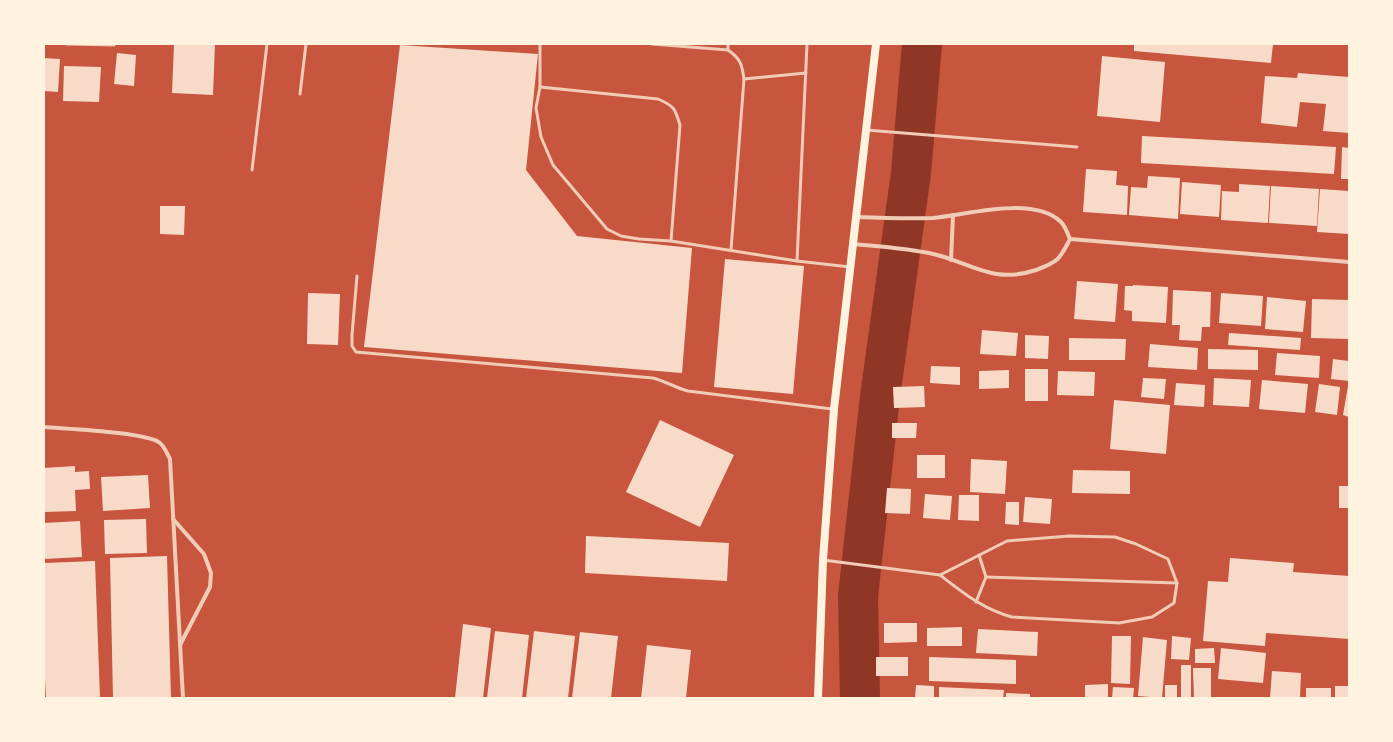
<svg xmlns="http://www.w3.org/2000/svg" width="1393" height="742" viewBox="0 0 1393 742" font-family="'Space Grotesk',sans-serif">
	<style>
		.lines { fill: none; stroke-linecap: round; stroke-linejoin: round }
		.river { stroke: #8f3625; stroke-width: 40 }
		.building { fill: #f7dbc8 }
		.service { stroke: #f1ccb7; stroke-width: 3 }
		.minor { stroke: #f1ccb7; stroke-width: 4 }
		.secondary { stroke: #fff3e0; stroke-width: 8 }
	</style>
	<rect width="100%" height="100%" fill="#c8553d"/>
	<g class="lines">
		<polyline class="river" points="860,698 858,596 880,397 911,173 922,44"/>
	</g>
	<g class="building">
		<polygon points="174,44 215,44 213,95 172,93"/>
		<polygon points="1134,44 1273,44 1271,63 1134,51"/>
		<polygon points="400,45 538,54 526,170 577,236 692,248 682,373 364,347"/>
		<polygon points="117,53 136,55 134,86 114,84"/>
		<polygon points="1102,56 1165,62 1160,122 1097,116"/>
		<polygon points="44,58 60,59 58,92 44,91"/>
		<polygon points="64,66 101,67 99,102 63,101"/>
		<polygon points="1298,73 1349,77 1349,133 1323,131 1326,104 1300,102 1297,127 1261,123 1265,76 1297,78"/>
		<polygon points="1142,136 1336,147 1334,174 1141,163"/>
		<polygon points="1342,147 1349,148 1349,179 1341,179"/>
		<polygon points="1086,169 1117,171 1116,185 1128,186 1127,215 1083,212"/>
		<polygon points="1148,176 1180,178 1178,219 1129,215 1131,187 1147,188"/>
		<polygon points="1182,182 1221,185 1219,217 1180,214"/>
		<polygon points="1239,184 1270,186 1268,223 1221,220 1222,191 1239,192"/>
		<polygon points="1271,186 1319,189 1317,226 1269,223"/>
		<polygon points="1320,189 1349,191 1349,234 1317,232"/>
		<polygon points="160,206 185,206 184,235 160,234"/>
		<polygon points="725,259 804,266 793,394 714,387"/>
		<polygon points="1077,281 1118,284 1115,322 1074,319"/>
		<polygon points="1133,285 1168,287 1166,323 1132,321 1132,311 1124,310 1125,286 1133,286"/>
		<polygon points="1173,290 1211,292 1210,327 1202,327 1201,341 1179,340 1180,325 1172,325"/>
		<polygon points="308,293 340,294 338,345 307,344"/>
		<polygon points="1221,293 1263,296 1261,326 1219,323"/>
		<polygon points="1267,297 1306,301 1303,332 1265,329"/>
		<polygon points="1312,299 1349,300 1349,339 1311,338"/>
		<polygon points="982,330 1018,333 1016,356 980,354"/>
		<polygon points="1229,333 1301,338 1300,350 1228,345"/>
		<polygon points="1025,335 1049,336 1048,359 1025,358"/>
		<polygon points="1069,338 1126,339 1125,360 1069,360"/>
		<polygon points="1150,344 1198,348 1197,370 1148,367"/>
		<polygon points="1208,349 1258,350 1258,370 1208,369"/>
		<polygon points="1277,353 1320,356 1319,378 1275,375"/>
		<polygon points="1333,359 1349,361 1349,381 1331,379"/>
		<polygon points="931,366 960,367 960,385 930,383"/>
		<rect x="1025" y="369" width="23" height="32"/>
		<polygon points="1009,370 1009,388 979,389 979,371"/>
		<polygon points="1058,371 1095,372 1094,396 1057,395"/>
		<polygon points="1143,378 1166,379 1164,399 1141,397"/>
		<polygon points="1214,378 1251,380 1249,407 1213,405"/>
		<polygon points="1262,380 1308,384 1305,413 1259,409"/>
		<polygon points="1176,383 1205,385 1204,407 1174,405"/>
		<polygon points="1319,384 1340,387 1337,415 1315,412"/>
		<polygon points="924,386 925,407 894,408 893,387"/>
		<polygon points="1348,386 1349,386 1349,417 1343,415"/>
		<polygon points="1114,400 1170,405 1166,454 1110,449"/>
		<polygon points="660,420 734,455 700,527 626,492"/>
		<polygon points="892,423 917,423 916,438 892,438"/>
		<rect x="917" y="455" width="28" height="23"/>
		<polygon points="971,459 1007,461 1005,494 970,492"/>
		<polygon points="75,466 75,472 89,471 90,489 75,490 76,511 44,512 44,468"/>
		<polygon points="1073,470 1130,471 1130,494 1072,493"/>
		<polygon points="148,475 150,508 103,511 101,477"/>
		<rect x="1339" y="486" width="10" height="22"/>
		<polygon points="887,488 911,489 910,514 885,513"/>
		<polygon points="925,494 952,496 950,520 923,518"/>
		<polygon points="959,495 979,495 979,521 958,520"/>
		<polygon points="1025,497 1052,499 1050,524 1023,522"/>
		<polygon points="1006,502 1019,502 1019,525 1005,524"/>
		<polygon points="146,519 147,553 105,554 104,520"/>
		<polygon points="80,521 82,557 44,559 44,523"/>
		<polygon points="586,536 729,543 727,581 585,573"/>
		<polygon points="167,556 171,698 113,698 110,558"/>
		<polygon points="1230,558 1294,563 1293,572 1349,576 1349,639 1266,633 1265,646 1203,641 1208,581 1228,582"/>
		<polygon points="95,561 100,698 46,698 44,659 44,563"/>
		<polygon points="884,623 917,623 917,642 884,643"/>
		<polygon points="463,624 491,628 483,698 455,698"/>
		<polygon points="962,627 962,646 927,646 927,628"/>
		<polygon points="978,629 1038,632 1037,656 976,653"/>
		<polygon points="495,631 529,635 522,698 487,698"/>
		<polygon points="534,631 575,636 568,698 526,698"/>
		<polygon points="580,632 618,636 611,698 572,698"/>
		<polygon points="1112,636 1131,636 1130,684 1111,683"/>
		<polygon points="1172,636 1191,638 1189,660 1171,659"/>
		<polygon points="1143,637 1167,640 1162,698 1138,696"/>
		<polygon points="647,645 691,650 686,698 641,698"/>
		<polygon points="1214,648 1215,663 1195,663 1195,649"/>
		<polygon points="1221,648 1266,653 1263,683 1218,679"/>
		<rect x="876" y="657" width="32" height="19"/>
		<polygon points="929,657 1016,660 1016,684 929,681"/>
		<rect x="1181" y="665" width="10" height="33"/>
		<polygon points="1193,668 1211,668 1211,698 1194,698"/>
		<polygon points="1272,671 1301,673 1300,698 1270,698"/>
		<polygon points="1108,684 1108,698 1085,698 1085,685"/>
		<polygon points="916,685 934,686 934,698 915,698"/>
		<rect x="1165" y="685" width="12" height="13"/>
		<rect x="1335" y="686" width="14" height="12"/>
		<polygon points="939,687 1004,690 1003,698 939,698"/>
		<polygon points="1113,687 1134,688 1133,698 1112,698"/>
		<rect x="1306" y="688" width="25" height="10"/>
		<polygon points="1006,693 1030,694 1030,698 1006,698"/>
	</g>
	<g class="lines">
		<g class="service">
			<polyline points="67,44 114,45"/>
			<polyline points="540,44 540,87 536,108 541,137 553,165 607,229 621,236 639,239 671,241"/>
			<path d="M 652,44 L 728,50 C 741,59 742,65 744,79 L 731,250"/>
			<polyline points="728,44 728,50"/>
			<polyline points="744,79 806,73"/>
			<path d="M 540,87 L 658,99 C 674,106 675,108 680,125 L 671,241 L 797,261 L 850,267"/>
			<polyline points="300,94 306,44"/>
			<polyline points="866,130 1077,147"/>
			<polyline points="252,170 267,44"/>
			<polyline points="797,261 807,44"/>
			<path d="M 357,276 L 352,335 L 352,346 L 356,352 L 653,378 C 665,381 676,388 688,391 L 832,409"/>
			<path d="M 1069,536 L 1115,537 L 1136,544 L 1168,559 L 1177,583 L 1174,603 L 1152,617 L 1119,623 L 1012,617 C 984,610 962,592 940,575 L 1007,541 Z"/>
			<polyline points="823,560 940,575"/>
			<polyline points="986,577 1177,583"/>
			<polyline points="976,602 986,577 979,555"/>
		</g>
		<g class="minor">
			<path d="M 856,217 C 881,218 908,219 933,218 C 968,215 1033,195 1061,222 C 1065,226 1068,234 1070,239"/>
			<polyline points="1070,239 1349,262"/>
			<path d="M 853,244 C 878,246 904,248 929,253 C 969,261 991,285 1036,270 C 1058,262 1060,259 1070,239"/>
			<polyline points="951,260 953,215"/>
			<path d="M 44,427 C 66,429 146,432 160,443 C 165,447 167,454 170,459 L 183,698"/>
			<polyline points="173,519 204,554 211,573 210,587 180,645"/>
		</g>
		<polyline class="secondary" points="818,698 823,560 834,409 876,44"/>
	</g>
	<rect width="1393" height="742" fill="none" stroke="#fff3e0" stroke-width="90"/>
</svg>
